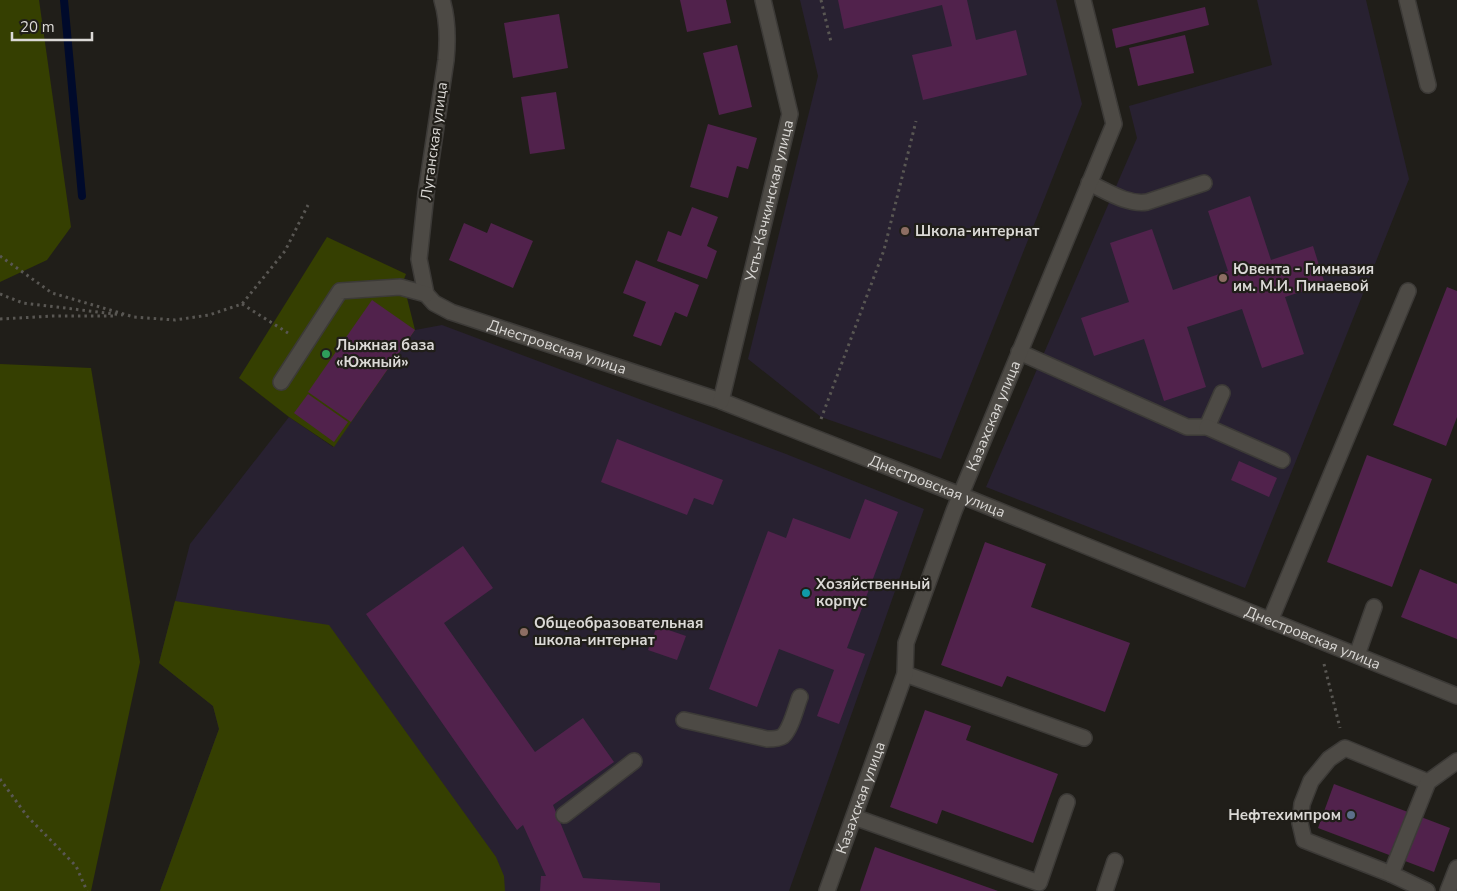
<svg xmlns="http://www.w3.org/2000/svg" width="1457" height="891" viewBox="0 0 1457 891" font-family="'Nunito Sans',sans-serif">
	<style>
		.education { fill: #282131 }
		.green { fill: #353f01 }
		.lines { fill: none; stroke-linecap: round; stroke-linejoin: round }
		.stream { stroke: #000a2b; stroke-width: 8 }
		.building { fill: #51224c }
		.minor-casing { stroke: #3c3a37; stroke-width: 18 }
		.path { stroke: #595753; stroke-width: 3; stroke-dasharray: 2.5 4; stroke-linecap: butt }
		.minor { stroke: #4d4a45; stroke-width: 15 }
		.education-dot { fill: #8d6e63; stroke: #201e19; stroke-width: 2 }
		.leisure-dot { fill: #2e9e5b; stroke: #201e19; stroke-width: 2 }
		.culture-dot { fill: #0f9aa8; stroke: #201e19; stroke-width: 2 }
		.service-dot { fill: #5c6f8a; stroke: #201e19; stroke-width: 2 }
		.labels { text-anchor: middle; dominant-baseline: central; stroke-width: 4.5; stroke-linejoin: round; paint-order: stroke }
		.street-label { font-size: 15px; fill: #dbd9d6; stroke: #201e19 }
		.poi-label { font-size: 15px; font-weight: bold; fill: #dbd9d6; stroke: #201e19; text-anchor: start }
	</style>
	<rect width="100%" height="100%" fill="#201e19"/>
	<g class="education">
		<polygon points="800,0 1056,0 1082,104 941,459 821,417 748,359 818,76"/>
		<polygon points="1257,0 1366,0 1409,179 1245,588 986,487 1137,138 1129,106 1272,65"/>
		<polygon points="442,325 786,454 924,509 789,891 160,891 219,729 213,706 159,663 190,544 289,417 333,447 415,330"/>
	</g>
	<g class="green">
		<polygon points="0,0 39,0 71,227 47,260 0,282"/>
		<polygon points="327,237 406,274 403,282 415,330 334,447 289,417 239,378"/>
		<polygon points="0,364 91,368 140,662 91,891 0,891"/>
		<polygon points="175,601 329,625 496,857 504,876 505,891 160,891 219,729 213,706 159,663"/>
	</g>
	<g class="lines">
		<polyline class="stream" points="64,0 82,196"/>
	</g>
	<g class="building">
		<polygon points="680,0 726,0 731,23 687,32"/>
		<polygon points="838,0 967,0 976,40 1016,30 1027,75 923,100 912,55 952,46 942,5 844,29"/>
		<polygon points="1205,7 1209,25 1116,48 1112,29"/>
		<polygon points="559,14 568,68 513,78 504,23"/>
		<polygon points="1185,35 1194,73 1138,86 1129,48"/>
		<polygon points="737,45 752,107 719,115 703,53"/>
		<polygon points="556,92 565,149 530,154 521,97"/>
		<polygon points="708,124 757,138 748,169 737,166 728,198 690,187"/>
		<polygon points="1250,196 1271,260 1313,246 1325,284 1285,297 1304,354 1262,368 1242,309 1187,327 1206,387 1164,401 1144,339 1094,356 1081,318 1129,302 1110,243 1152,229 1173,290 1228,271 1208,211"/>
		<polygon points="692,207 718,217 707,246 717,251 707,279 657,261 668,231 681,236"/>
		<polygon points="464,223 487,233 491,223 533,241 513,288 449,260"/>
		<polygon points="636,260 699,285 687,317 675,312 661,346 633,336 646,302 623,293"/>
		<polygon points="1447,287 1457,291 1457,417 1446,446 1393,425"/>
		<polygon points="372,300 415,330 351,422 308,392"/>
		<polygon points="308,394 348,422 334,442 294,413"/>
		<polygon points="617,439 723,480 713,505 694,498 687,515 601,482"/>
		<polygon points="1367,455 1432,479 1392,587 1327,562"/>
		<polygon points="1239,461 1277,478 1269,497 1231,480"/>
		<polygon points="865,499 898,512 847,648 865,654 839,724 817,716 834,670 779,649 757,707 709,689 768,531 786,538 793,518 850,539"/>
		<polygon points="985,542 1046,564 1031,607 1130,643 1105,712 1007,676 1002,687 941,665"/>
		<polygon points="463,546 493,588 444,623 535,752 583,718 614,762 553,805 583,878 660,883 660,891 540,891 541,876 546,876 523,825 517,830 366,614"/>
		<polygon points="1420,569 1457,584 1457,639 1401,617"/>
		<polygon points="657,626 686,636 677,660 648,650"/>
		<polygon points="925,710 971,726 966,740 1058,774 1033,843 942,810 937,824 890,807"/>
		<polygon points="1334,784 1450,828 1434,872 1318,828"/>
		<polygon points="875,847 998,891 860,891"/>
	</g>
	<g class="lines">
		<g class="minor-casing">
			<g id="minor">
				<path id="s1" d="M 442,0 C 448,20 448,40 446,60 L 426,194 L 419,259 L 426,294 L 434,303 L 451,312 L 721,401 L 960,495 L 1457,696"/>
				<polyline points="1407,0 1428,85"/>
				<path d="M 1089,183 C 1107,191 1127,205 1147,202 L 1204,183"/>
				<polyline points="1019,352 1187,427 1207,427 1222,393"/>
				<polyline points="281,382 340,291 400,287 426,294"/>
				<path id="s2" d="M 721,401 L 790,114 L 763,0"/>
				<polyline points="1207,427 1282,460"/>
				<polyline points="1270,621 1408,291"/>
				<polyline points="1357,655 1374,607"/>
				<polyline points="905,674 1084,738"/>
				<path d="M 684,720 L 767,739 C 772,739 779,739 783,736 C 791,729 796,707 800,697"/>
				<polyline points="564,815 634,761"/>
				<polyline points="854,817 1039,883 1067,802"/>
				<polyline points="1391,874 1304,840 1300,823 1302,804 1311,781 1329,759 1345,748 1428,782"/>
				<path id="s3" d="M 827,891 L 905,674 L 906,643 L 954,511 L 1114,124 L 1083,0"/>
				<polyline points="1105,891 1115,861"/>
				<polyline points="1427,891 1391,874 1428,782 1457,761"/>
				<polyline points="1448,891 1457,868"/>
			</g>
		</g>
		<g class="path">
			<polyline points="821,0 831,42"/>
			<polyline points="0,256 52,293 134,317 175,320 209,315 242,304 285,251 308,205"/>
			<polyline points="0,294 23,303 123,315"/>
			<polyline points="242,304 288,333"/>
			<polyline points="0,319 53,316 117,316"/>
			<polyline points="821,419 884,250 916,121"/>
			<polyline points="1324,664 1340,728"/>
			<polyline points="0,779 27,816 76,866 87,891"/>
		</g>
		<use href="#minor" class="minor"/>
	</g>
	<g class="education-dot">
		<circle cx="905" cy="231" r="5"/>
		<circle cx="1223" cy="278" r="5"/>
		<circle cx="524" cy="632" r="5"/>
	</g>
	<circle class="leisure-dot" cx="326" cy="354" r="5"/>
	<circle class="culture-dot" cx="806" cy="593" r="5"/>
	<circle class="service-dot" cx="1351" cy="815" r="5"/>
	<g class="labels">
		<g class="street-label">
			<text transform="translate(434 141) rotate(-82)">Луганская улица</text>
			<text stroke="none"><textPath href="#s2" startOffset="206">Усть-Качкинская улица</textPath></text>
			<text stroke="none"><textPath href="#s1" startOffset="440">Днестровская улица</textPath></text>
			<text stroke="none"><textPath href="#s3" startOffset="505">Казахская улица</textPath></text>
			<text stroke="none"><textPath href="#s1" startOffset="845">Днестровская улица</textPath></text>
			<text stroke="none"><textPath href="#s1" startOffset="1250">Днестровская улица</textPath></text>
			<text stroke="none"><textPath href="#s3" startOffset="99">Казахская улица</textPath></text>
		</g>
		<g class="poi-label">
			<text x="915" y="231">Школа-интернат</text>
			<text x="1233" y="269">Ювента - Гимназия<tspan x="1233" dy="17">им. М.И. Пинаевой</tspan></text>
			<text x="336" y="345">Лыжная база<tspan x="336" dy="17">«Южный»</tspan></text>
			<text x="816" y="584">Хозяйственный<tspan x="816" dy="17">корпус</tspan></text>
			<text x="534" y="623">Общеобразовательная<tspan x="534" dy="17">школа-интернат</tspan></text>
			<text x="1341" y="815" text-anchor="end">Нефтехимпром</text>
		</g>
	</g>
	<path d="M12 32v8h80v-8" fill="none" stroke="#dbd9d6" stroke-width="2.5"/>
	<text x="20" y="32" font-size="15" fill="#dbd9d6" stroke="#201e19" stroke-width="4" paint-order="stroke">20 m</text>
</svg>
